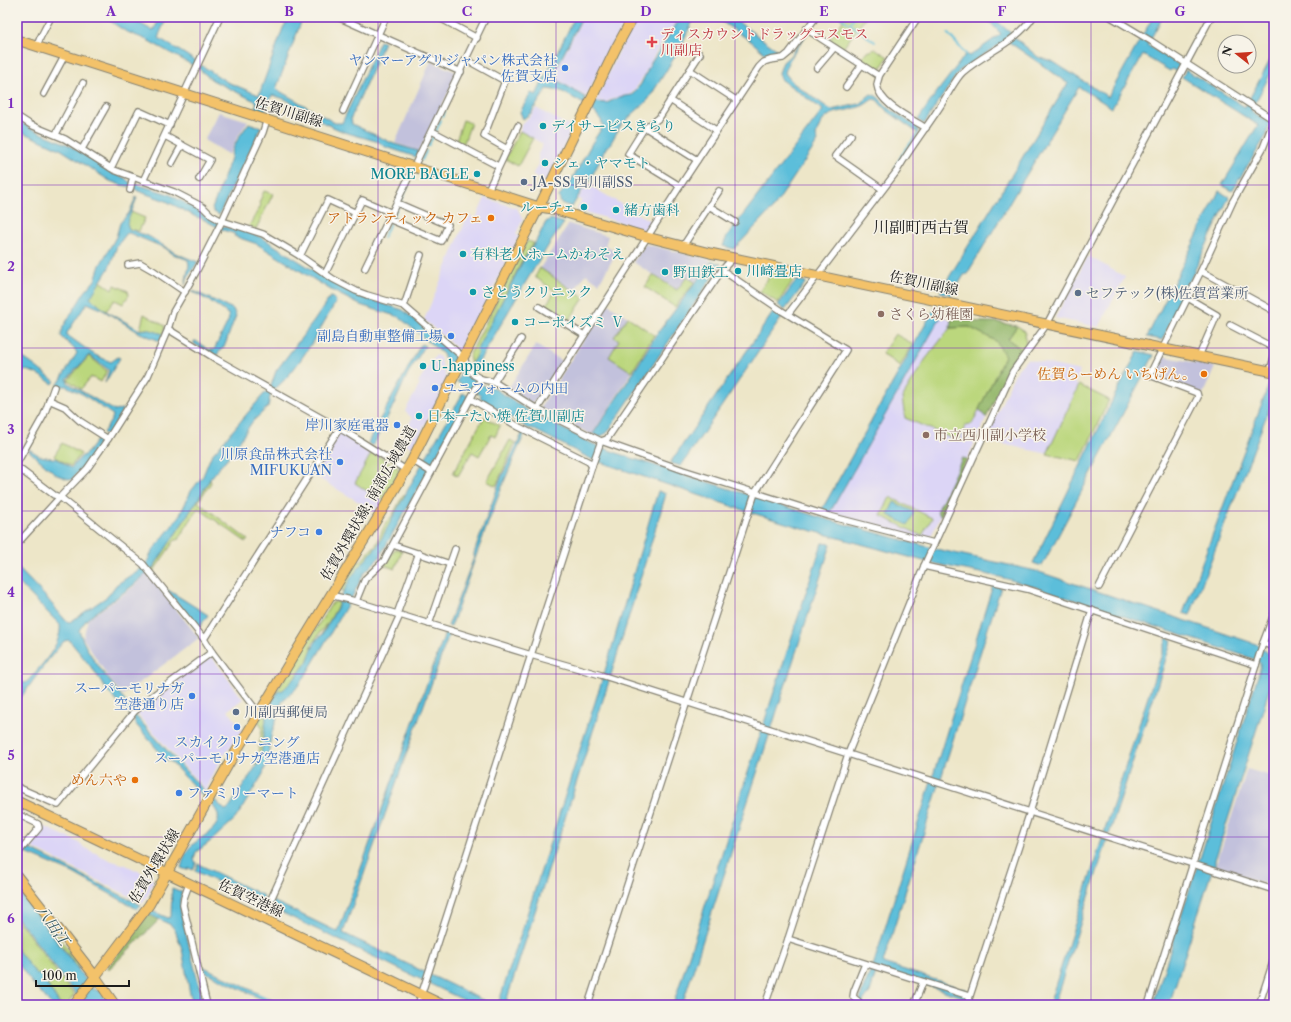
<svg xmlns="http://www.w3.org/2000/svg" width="1291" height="1022" viewBox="0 0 1291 1022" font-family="'Libre Caslon Text','Noto Serif JP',serif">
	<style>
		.built { fill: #dcd5f6 }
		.industrial { fill: #c2c1dc }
		.green { fill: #bbd77d; stroke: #6c7a4c }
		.forest { fill: #94b86c; stroke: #586a44 }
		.water { fill: #5bbeda; stroke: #3c6d7b }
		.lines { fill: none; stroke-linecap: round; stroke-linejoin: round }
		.stream { stroke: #5bbeda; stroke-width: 2 }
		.minor-casing { stroke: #848172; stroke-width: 8 }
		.primary-casing { stroke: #848172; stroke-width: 11 }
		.minor { stroke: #fff; stroke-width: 5.5 }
		.primary { stroke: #f3c26a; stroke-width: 9 }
		.grid { fill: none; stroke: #7b2cbf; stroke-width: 1; stroke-opacity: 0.55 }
		.health-dot { fill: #e0444e; stroke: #f7f3e8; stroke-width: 1.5 }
		.shop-dot { fill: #3f7fe0; stroke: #f7f3e8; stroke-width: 1.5 }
		.culture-dot { fill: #0f9aa8; stroke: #f7f3e8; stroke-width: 1.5 }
		.service-dot { fill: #5c6f8a; stroke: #f7f3e8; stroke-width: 1.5 }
		.food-dot { fill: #e8710a; stroke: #f7f3e8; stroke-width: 1.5 }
		.education-dot { fill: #8d6e63; stroke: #f7f3e8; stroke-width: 1.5 }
		.labels { text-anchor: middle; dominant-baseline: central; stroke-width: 3; stroke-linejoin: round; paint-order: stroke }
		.health-label { font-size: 14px; fill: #be3a42; stroke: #f7f3e8; text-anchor: start }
		.shop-label { font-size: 14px; fill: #366cbe; stroke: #f7f3e8; text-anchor: end }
		.street-label { font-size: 14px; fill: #1c1c1c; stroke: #f7f3e8 }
		.culture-label { font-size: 14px; fill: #0d838f; stroke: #f7f3e8; text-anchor: start }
		.service-label { font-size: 14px; fill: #4e5e75; stroke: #f7f3e8; text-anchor: start }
		.food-label { font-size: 14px; fill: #c56008; stroke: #f7f3e8; text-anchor: end }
		.education-label { font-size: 14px; fill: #785e54; stroke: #f7f3e8; text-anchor: start }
		.water-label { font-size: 15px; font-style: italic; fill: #32555e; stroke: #f7f3e8 }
		.quarter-label { font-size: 16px; fill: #1c1c1c; stroke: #f7f3e8 }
		.neatline { fill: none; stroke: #7b2cbf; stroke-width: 1.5 }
		.grid-label { font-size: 13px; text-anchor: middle; font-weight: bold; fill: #7b2cbf }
	</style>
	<rect width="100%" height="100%" fill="#f7f3e8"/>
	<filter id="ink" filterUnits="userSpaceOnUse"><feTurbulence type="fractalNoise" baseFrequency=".025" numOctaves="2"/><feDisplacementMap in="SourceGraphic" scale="8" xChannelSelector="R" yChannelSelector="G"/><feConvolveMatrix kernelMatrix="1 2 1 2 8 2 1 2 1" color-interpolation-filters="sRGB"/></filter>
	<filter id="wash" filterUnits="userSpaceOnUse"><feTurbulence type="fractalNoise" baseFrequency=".012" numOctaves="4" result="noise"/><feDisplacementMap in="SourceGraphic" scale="16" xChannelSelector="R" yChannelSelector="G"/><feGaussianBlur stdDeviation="0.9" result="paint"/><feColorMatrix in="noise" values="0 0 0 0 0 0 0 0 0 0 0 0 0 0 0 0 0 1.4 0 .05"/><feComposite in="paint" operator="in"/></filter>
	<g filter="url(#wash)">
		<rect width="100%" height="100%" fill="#ede6c8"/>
		<g class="built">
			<polygon points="583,17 627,17 610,49 586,97 553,77"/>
			<polygon points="638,17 679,17 656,52 639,84 631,94 617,97 606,102 596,101 625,38"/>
			<polygon points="536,108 573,128 546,183 532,175 538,165 538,154 543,144 520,131 521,125 531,115"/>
			<polygon points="587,184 652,222 648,231 576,209 582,200 578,199"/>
			<polygon points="485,198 517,208 523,219 516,234 519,237 461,352 424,320 468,215 476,218"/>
			<polygon points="1088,256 1125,277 1099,327 1055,318"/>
			<polygon points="941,315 951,320 958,317 979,322 996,322 1017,326 1025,331 1026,343 1011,365 932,534 926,540 829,514"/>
			<polygon points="436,355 440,357 447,382 413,448 401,441 412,418 405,411 420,384 418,382"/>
			<polygon points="1027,359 1080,371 1075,384 1109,400 1080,461 985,440 1016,371"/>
			<polygon points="340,431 401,470 376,512 313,475"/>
			<polygon points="211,656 243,699 228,710 243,731 224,755 209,781 207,792 136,713 151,699"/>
			<polygon points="43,826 76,841 85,848 112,861 126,865 152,878 153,882 149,893 143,903 27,845"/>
		</g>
		<g class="industrial">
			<polygon points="431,61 458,73 419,151 395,143"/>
			<polygon points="219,112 248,121 237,138 229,155 204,140"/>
			<polygon points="569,224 608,236 605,246 617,252 599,283 586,274 574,291 540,268"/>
			<polygon points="645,244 711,260 695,282 687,277 677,290 633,262"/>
			<polygon points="607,303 628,317 614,337 619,340 609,357 632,372 592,435 540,408"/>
			<polygon points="536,345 565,363 542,398 530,403 508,389"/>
			<polygon points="1163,356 1215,367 1203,394 1152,374"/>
			<polygon points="147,573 199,638 123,695 110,680 83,638 88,619 132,588"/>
			<polygon points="1247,769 1274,777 1274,887 1215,868"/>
		</g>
		<g class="green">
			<polygon points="839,17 866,17 841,51 828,41 843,21"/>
			<polygon points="876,49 888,57 878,72 860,62 865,53"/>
			<polygon points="463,120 471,123 463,145 456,141"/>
			<polygon points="520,131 533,138 518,166 505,159"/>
			<polygon points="264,191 273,194 256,229 249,226 261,205 259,203"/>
			<polygon points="131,212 145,218 139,231 129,229 126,223"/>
			<polygon points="527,241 534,243 522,261 477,351 478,353 471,365 469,356"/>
			<polygon points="540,268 584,298 568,322 544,308 555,291 535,277"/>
			<polygon points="772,272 795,277 778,303 760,291"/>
			<polygon points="653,275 677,290 687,277 695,282 675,307 645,287"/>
			<polygon points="100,281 112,289 115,285 128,291 129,295 123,304 115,300 106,311 90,298"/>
			<polygon points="144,314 165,326 163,334 147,329 140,330"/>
			<polygon points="628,317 654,335 632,372 609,357 619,340 614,337"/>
			<polygon points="1017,326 1025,331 1026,343 1022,350 1008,339"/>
			<polygon points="969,327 996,341 1005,356 972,424 966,425 958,441 905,418 902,398 925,360 950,328"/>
			<polygon points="895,334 913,344 900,366 882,354"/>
			<polygon points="89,356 107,371 101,382 91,377 81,389 68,380"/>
			<polygon points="1079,385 1109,400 1080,461 1047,454"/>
			<polygon points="484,417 500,426 495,437 491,435 479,456 472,452 458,476 453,473"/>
			<polygon points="510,440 515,443 496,486 487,481"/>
			<polygon points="62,443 81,454 71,466 54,456"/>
			<polygon points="372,452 401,470 382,501 355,483"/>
			<polygon points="210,479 211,483 198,502 248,540 246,542 198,508 178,540 175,540 153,572 151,570 153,568 199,498"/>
			<polygon points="406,494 378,545 352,576 343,593 341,587 356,561 360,562 377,543 386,522 391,518 403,495"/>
			<polygon points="890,497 932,518 922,536 881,516"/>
			<polygon points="396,549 402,551 395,569 384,565 394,550"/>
			<polygon points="340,601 322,635 326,624 310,647 313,646 307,662 296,677 283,690 278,692 265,714 266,719 261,756 257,765 254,764 258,754 262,728 258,721 332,603"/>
			<polygon points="17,882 78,962 79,969 17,887"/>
			<polygon points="17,919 74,995 67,1005 60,1005 46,983 44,976 36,974 17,949"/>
		</g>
		<g class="forest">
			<polygon points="958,317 979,322 996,322 1017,326 1008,339 1022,350 1011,365 986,418 979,409 1005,356 996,341 969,327 950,328 951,320"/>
			<polygon points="962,458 967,459 941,516 937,512"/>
			<polygon points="148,914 159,918 158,921 108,970 108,967"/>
		</g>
		<g class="water">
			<polygon points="104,17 129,17 153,31 154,30 160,17 167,17 159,35 159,38 196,61 194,66 147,40 125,31"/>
			<polygon points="290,17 303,17 276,89 335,123 342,123 380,41 384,42 351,118 352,124 394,144 418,151 416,157 383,146 379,142 344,132 324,123 285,99 272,95 265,111 255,108 257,102 212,80 199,69 201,65 227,82 259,95 283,28"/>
			<polygon points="575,17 582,17 552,77 586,98 584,104 561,91 547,89 531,113 523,119 520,112 531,93 536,95"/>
			<polygon points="681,17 695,17 683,41 684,42 648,100 621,125 609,146 607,146 589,182 586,183 572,207 561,203 559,197 562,192 571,181 592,143 603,126 601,120 592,109 595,102 607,103 619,97 632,95 641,84 651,63"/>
			<polygon points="715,17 731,17 776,49 780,55 769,57 752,42"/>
			<polygon points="982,17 992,17 1013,35 1013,36 1038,57 1051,61 1052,61 1108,97 1153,17 1163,17 1147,45 1181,66 1177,72 1172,69 1170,71 1143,55 1112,108 1079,87 967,274 964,275 952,295 940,292 1068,83 1006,40 959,71 924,124 918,120 934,96 966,54 970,56 1001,34 989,21"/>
			<path d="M 807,34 L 788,62 L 785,73 L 793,83 L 831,110 L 859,104 L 871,94 C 881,97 881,102 889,108 C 898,115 907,121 917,126 L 919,131 L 918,133 L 886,110 L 877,100 L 873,99 C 868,102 864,106 859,107 C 837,114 823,109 816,136 L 818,141 L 774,207 L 734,249 L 723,246 L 727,236 L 823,110 L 781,79 L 779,73 L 783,62 L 790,56 L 805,35 Z"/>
			<polygon points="1274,53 1274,67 1251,111 1270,123 1266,136 1232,191 1222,185 1258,125 1182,77 1186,70 1245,107"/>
			<polygon points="17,120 30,128 69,145 112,173 125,178 129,182 169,194 201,212 201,214 222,226 236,230 237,228 261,237 332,282 362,297 403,310 451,350 457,360 451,371 443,354 399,317 360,305 331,290 257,244 234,236 235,234 223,230 199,217 198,218 166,201 138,191 133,187 121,185 110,181 60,149 17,130"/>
			<path d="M 249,123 L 261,127 L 219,215 L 214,212 L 212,209 L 231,158 C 232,145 242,133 249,123 Z"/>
			<polygon points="1219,191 1229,197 1162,340 1147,337"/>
			<path d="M 136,197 L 137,198 L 127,223 L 129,229 L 150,237 L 175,253 L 198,262 L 189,275 L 185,285 L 189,265 L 188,260 L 173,254 L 165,248 L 129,233 L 127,233 L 117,246 L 109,268 L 90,298 L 106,311 L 140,330 L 147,329 L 163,334 L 160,341 L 140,333 L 101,309 L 87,303 L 67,333 L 67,335 L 95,355 L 111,362 L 118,357 L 120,358 L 105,383 L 109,370 L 89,355 L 67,379 L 68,383 L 115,411 L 121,409 L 123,409 L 111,430 L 107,435 L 103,433 L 112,419 L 113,415 L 84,395 L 66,386 L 57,386 L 77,353 C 75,348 65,341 61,336 L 63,327 L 84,293 L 95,280 L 100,265 L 116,237 L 120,223 L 129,213 Z"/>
			<path d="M 551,219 L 564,223 L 550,243 L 527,280 L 471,375 L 473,379 L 486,387 L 487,385 L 492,387 L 530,412 L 593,444 L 625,456 L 822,518 L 936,549 L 1036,571 L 1256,644 C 1273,655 1277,661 1272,681 L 1215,860 L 1215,867 L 1213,867 L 1169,1005 L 1153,1005 L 1198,863 L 1197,861 L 1198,859 L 1200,858 L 1260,669 L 1260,663 L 1254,659 L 1032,586 L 1000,577 L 931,563 L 802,528 L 746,511 L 591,459 L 531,428 L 529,429 L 480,398 L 481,395 L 457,382 L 463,368 L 467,370 L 478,353 L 476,351 L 523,261 L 535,243 L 546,222 Z"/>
			<polygon points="712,261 721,264 607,433 599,437 593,434 632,375 656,335"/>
			<polygon points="797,280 806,282 785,310 778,305"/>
			<polygon points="189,290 191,290 233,309 236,316 233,323 225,345 216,356 194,344 194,341 196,341 209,350 214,350 229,319 228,314 213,303"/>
			<path d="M 330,297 L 334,298 L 336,302 C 319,330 298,372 271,392 L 268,407 L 252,422 L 234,450 L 210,479 L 199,498 L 153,568 L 131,587 L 87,619 L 79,630 C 88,660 116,685 132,712 L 206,793 L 204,798 L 201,794 L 170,761 L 167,761 L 134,722 L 135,720 L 108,692 L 95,672 L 69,640 L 64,641 L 48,660 L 17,703 L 17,701 L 23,689 L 21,682 L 25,683 L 29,680 C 41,665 62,645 60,625 L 17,581 L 17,567 L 46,597 L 66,621 L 70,622 L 108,596 L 116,585 L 143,567 L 147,565 L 146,564 L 153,550 L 179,517 L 191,491 L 203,476 L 211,456 L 263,395 L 270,389 L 276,371 L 314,321 Z"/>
			<polygon points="934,309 944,311 829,514 821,511"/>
			<polygon points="774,311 782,317 681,466 670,463"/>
			<polygon points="421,344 425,346 408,373 394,404 375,442 372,446 368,443 373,432"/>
			<polygon points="1138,351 1154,355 1042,566 1033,563 1115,395"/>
			<path d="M 17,355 C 31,361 42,373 55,381 L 53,384 C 42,377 32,369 19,370 L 17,372 Z"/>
			<polygon points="1271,379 1274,380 1274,396 1190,615 1183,613"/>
			<path d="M 463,393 L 469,397 L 379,558 L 364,573 L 353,595 L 304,678 L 294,691 L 287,696 L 282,702 L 271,736 L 267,762 L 263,774 L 241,810 L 235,819 L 211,841 L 196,852 L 194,859 L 196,863 L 193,870 L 189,868 L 187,870 L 181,868 C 183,860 186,850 192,845 C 205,834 230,824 212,805 L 215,800 L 225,810 L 228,809 L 257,765 L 261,755 L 266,719 L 265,714 L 278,692 L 283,690 L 296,677 L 307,662 L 316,640 L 322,635 L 337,608 L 343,593 L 352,576 L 378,545 L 418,471 Z"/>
			<path d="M 523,432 L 525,433 C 496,496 474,562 451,627 L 448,626 L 474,557 L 474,553 L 501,478 Z"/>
			<polygon points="100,436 101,437 103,440 87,462 71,480 57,475 29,451 29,449 40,456 58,459 71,468 80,458 88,452"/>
			<polygon points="658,491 666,494 611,675 505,1005 498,1005 604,674"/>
			<polygon points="894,502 914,512 908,525 888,515"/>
			<polygon points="822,543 831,544 682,1005 673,1005"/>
			<polygon points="993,585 1001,587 883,963 967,990 963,1005 960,1005 963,997 877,969 870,992 863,1001 863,1005 856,1005 860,1001 863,989 874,963"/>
			<polygon points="165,588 208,615 198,629"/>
			<polygon points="445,633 449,634 343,933 493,1005 474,1005 195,871 198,864 264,896 263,899 272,903 273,901 338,932"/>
			<polygon points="1167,638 1172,640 1109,835 1104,833"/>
			<polygon points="1102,839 1107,841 1054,1005 1049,1005"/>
			<path d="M 17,843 C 59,862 99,885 141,905 L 137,909 L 73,873 L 26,853 L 24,849 L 17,850 Z"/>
			<polygon points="172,888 182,892 180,900 181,914 204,1005 194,1005 190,994 182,949 175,930 171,925 148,914 150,910 168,918 171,917"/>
			<polygon points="17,889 93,989 100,991 110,1005 84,1005 17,917"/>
			<polygon points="17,949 36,974 44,976 46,978 46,983 60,1005 52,1005 32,983 17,962"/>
			<polygon points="200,965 282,1005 274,1005 201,970"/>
		</g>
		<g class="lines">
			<g class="stream">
				<polyline points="840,17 850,24 854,17"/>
				<polyline points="850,24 875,42"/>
				<polyline points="948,34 966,54"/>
				<polyline points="443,116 445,111"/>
				<polyline points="436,131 441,120"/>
				<polyline points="428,146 434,135"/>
				<polyline points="422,160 426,151"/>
				<polyline points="895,167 903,153 918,133"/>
				<polyline points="401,201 409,184"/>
				<polyline points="393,217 398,206"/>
				<polyline points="383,238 390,223"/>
			</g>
		</g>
	</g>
	<g filter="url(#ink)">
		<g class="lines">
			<g class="minor-casing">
				<g id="minor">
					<polyline points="338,17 461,72"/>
					<polyline points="438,17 477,38"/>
					<path d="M 918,17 L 879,76 C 879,79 877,82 877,85 C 879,104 912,119 926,128"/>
					<polyline points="806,29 879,76"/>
					<polyline points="37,46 40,38 51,17"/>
					<polyline points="467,60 505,81 484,136 507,149"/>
					<polyline points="817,68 834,48"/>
					<polyline points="690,70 736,100"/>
					<polyline points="846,87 861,66"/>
					<polyline points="44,94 65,55"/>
					<polyline points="670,100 716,130"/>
					<polyline points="343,111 386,17"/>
					<polyline points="17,116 31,125 65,139 114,170 174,192 203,207 211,215 222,221 263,234 300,256 333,279 356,291 367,295 404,306 464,358 467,366 474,375 481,379 494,382 537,409 601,441 683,470 829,516 934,543"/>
					<polyline points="646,128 697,160"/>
					<polyline points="432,131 498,166"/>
					<polyline points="56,134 83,83"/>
					<polyline points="851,135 835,156 882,189"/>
					<polyline points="165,136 210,160 199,179"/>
					<polyline points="82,149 106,107"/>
					<polyline points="172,163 182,145"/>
					<polyline points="111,168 139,111 170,125"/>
					<polyline points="143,181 220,17"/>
					<polyline points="680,186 628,154 643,130 659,118 700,54"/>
					<polyline points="130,190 133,177"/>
					<polyline points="488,190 518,126"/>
					<polyline points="709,206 735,222"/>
					<polyline points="389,219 441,241 448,225 397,203"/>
					<polyline points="683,246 719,191"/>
					<polyline points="300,256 328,200 356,213"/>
					<polyline points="128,265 140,263 154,271 185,292"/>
					<polyline points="365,268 486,17"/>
					<polyline points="1201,271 1274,311"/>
					<polyline points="325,274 362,200 392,213"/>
					<polyline points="1188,298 1217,315 1199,356"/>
					<polyline points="404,306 421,255"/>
					<polyline points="539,307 584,335"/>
					<path d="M 788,314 L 897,171 C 910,148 927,127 941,105 C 947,96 956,78 963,72 C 986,52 1016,43 1033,17"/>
					<polyline points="1230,325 1274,348"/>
					<polyline points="168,329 216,359 346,432 406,470"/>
					<polyline points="1270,371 1274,357"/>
					<polyline points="494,382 521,339"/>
					<polyline points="471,399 519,427 589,462 592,466"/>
					<polyline points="49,400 65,407 80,421 108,439"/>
					<polyline points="537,409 680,186 759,67 764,62 770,60 783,58 789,53 816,17"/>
					<polyline points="412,460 431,472"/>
					<polyline points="17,463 44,415 54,387"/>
					<polyline points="17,467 54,495 60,497 143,564 204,639 212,652 259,714"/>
					<polyline points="17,544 60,497 87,469 108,439 148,376 168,329 173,312 196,272 222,221 263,132 267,119"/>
					<polyline points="393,545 450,564"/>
					<polyline points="924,566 1027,589 1256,665"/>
					<polyline points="1099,587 1198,397 1197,393 1152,376 1151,372 1201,271 1233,201 1263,148 1274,120 1151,41 1111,17"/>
					<polyline points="330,595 351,600 531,655 601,675 1274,890"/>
					<polyline points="356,601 365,579 384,561 481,379"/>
					<polyline points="397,614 419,553"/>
					<polyline points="429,624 455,549"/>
					<polyline points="204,639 339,429"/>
					<polyline points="1263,643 1274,647"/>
					<polyline points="17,787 58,805 134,712 151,697 212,652"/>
					<polyline points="17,814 38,824 39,828 17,854"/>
					<polyline points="189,884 184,898 183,905 207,1005"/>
					<polyline points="262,919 400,615"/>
					<polyline points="788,939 969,996"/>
					<polyline points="858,1001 853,997 854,991 865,964"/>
					<polyline points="418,1005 592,466 601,441 607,439 722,270 733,258"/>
					<polyline points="588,1005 755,493 846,350 782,311 722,270"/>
					<polyline points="765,1005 788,939 848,754 924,566 1013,371 1047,324 1211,17"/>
					<polyline points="914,1005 923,982"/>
					<polyline points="967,1005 1030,812 1092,610"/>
					<polyline points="1148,1005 1263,643 1274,614"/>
					<polyline points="1259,1005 1274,959"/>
				</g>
			</g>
			<g class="primary-casing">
				<g id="primary">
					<polyline points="17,40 539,207 553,209 647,237 710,253 1274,372"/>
					<polyline points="17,801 443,1005"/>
					<polyline points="17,876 95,976 115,1005"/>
					<polyline points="74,1005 149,905 228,765 294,655 385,506 412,460 539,207 616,48 633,17"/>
				</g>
			</g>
			<use href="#minor" class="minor"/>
			<use href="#primary" class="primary"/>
		</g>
	</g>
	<path class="grid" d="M 200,17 L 200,1005M 378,17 L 378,1005M 556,17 L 556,1005M 735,17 L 735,1005M 913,17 L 913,1005M 1091,17 L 1091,1005M 17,185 L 1274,185M 17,348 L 1274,348M 17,511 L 1274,511M 17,674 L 1274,674M 17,837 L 1274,837"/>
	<path class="health-dot" d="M650 36h4v4h4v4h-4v4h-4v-4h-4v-4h4z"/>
	<g class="shop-dot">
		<circle cx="565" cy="68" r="4"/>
		<circle cx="451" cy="336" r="4"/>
		<circle cx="435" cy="388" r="4"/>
		<circle cx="397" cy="425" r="4"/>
		<circle cx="340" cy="462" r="4"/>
		<circle cx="319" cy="532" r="4"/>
		<circle cx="192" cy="696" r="4"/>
		<circle cx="237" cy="727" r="4"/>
		<circle cx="179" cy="793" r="4"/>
	</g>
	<g class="culture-dot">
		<circle cx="543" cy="126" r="4"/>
		<circle cx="545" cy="163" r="4"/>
		<circle cx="477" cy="174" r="4"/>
		<circle cx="584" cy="207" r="4"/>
		<circle cx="616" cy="210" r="4"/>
		<circle cx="463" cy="254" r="4"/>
		<circle cx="738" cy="271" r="4"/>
		<circle cx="665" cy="272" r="4"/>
		<circle cx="473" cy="292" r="4"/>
		<circle cx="515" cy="322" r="4"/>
		<circle cx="423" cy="366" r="4"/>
		<circle cx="419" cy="416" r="4"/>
	</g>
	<g class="service-dot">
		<circle cx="524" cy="182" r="4"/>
		<circle cx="1078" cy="293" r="4"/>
		<circle cx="236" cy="712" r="4"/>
	</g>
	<g class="food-dot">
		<circle cx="491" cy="218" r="4"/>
		<circle cx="1204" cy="374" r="4"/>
		<circle cx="135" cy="780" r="4"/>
	</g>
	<g class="education-dot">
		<circle cx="881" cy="314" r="4"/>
		<circle cx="926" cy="435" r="4"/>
	</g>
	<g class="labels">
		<g class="health-label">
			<text x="660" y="34">ディスカウントドラッグコスモス<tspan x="660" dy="16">川副店</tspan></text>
		</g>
		<g class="shop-label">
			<text x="557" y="60">ヤンマーアグリジャパン株式会社<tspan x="557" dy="16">佐賀支店</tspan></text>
			<text x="443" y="336">副島自動車整備工場</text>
			<text x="443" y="388" text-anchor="start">ユニフォームの内田</text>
			<text x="389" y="425">岸川家庭電器</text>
			<text x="332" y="454">川原食品株式会社<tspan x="332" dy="16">MIFUKUAN</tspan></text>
			<text x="311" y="532">ナフコ</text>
			<text x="184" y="688">スーパーモリナガ<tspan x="184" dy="16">空港通り店</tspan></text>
			<text x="237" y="742" text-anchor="middle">スカイクリーニング<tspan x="237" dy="16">スーパーモリナガ空港通店</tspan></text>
			<text x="187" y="793" text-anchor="start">ファミリーマート</text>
		</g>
		<g class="street-label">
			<text transform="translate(289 112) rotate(17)">佐賀川副線</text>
			<text transform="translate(924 283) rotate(12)">佐賀川副線</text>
			<text transform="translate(368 503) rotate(-60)">佐賀外環状線; 南部広域農道</text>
			<text transform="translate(154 866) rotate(-59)">佐賀外環状線</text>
			<text transform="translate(251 898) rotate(25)">佐賀空港線</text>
		</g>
		<g class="culture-label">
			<text x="551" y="126">デイサービスきらり</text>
			<text x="553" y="163">シェ・ヤマモト</text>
			<text x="469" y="174" text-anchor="end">MORE BAGLE</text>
			<text x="576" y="207" text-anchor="end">ルーチェ</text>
			<text x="624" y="210">緒方歯科</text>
			<text x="471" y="254">有料老人ホームかわそえ</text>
			<text x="746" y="271">川崎畳店</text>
			<text x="673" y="272">野田鉄工</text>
			<text x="481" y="292">さとうクリニック</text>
			<text x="523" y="322">コーポイズミ Ⅴ</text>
			<text x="431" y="366">U-happiness</text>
			<text x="427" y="416">日本一たい焼 佐賀川副店</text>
		</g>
		<g class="service-label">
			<text x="532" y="182">JA-SS 西川副SS</text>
			<text x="1086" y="293">セフテック(株)佐賀営業所</text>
			<text x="244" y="712">川副西郵便局</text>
		</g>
		<g class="food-label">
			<text x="483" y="218">アトランティック カフェ</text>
			<text x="1196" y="374">佐賀らーめん いちげん。</text>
			<text x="127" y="780">めん六や</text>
		</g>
		<g class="education-label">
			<text x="889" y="314">さくら幼稚園</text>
			<text x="934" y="435">市立西川副小学校</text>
		</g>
		<g class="water-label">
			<text transform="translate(53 925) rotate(55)">八田江</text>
		</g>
		<g class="quarter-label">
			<text x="921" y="227">川副町西古賀</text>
		</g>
	</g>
	<rect width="1291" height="1022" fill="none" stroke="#f7f3e8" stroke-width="44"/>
	<g transform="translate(1237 54) rotate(287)"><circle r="19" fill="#f7f3e8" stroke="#9f9d96"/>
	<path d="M0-3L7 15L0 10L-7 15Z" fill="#c8321e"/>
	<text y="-6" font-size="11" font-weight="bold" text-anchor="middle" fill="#1c1c1c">N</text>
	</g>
	<path d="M36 980v6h93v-6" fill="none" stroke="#1c1c1c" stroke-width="2"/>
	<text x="42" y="980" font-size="12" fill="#1c1c1c" stroke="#f7f3e8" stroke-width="3" paint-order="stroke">100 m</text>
	<rect x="22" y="22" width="1247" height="978" class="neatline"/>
	<g class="grid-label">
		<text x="111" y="16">A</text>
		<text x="289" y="16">B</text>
		<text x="467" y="16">C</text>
		<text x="646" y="16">D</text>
		<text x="824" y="16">E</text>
		<text x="1002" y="16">F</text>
		<text x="1180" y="16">G</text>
		<text x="11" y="108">1</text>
		<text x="11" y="271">2</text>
		<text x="11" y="434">3</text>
		<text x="11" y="597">4</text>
		<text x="11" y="760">5</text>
		<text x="11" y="923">6</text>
	</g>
</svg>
